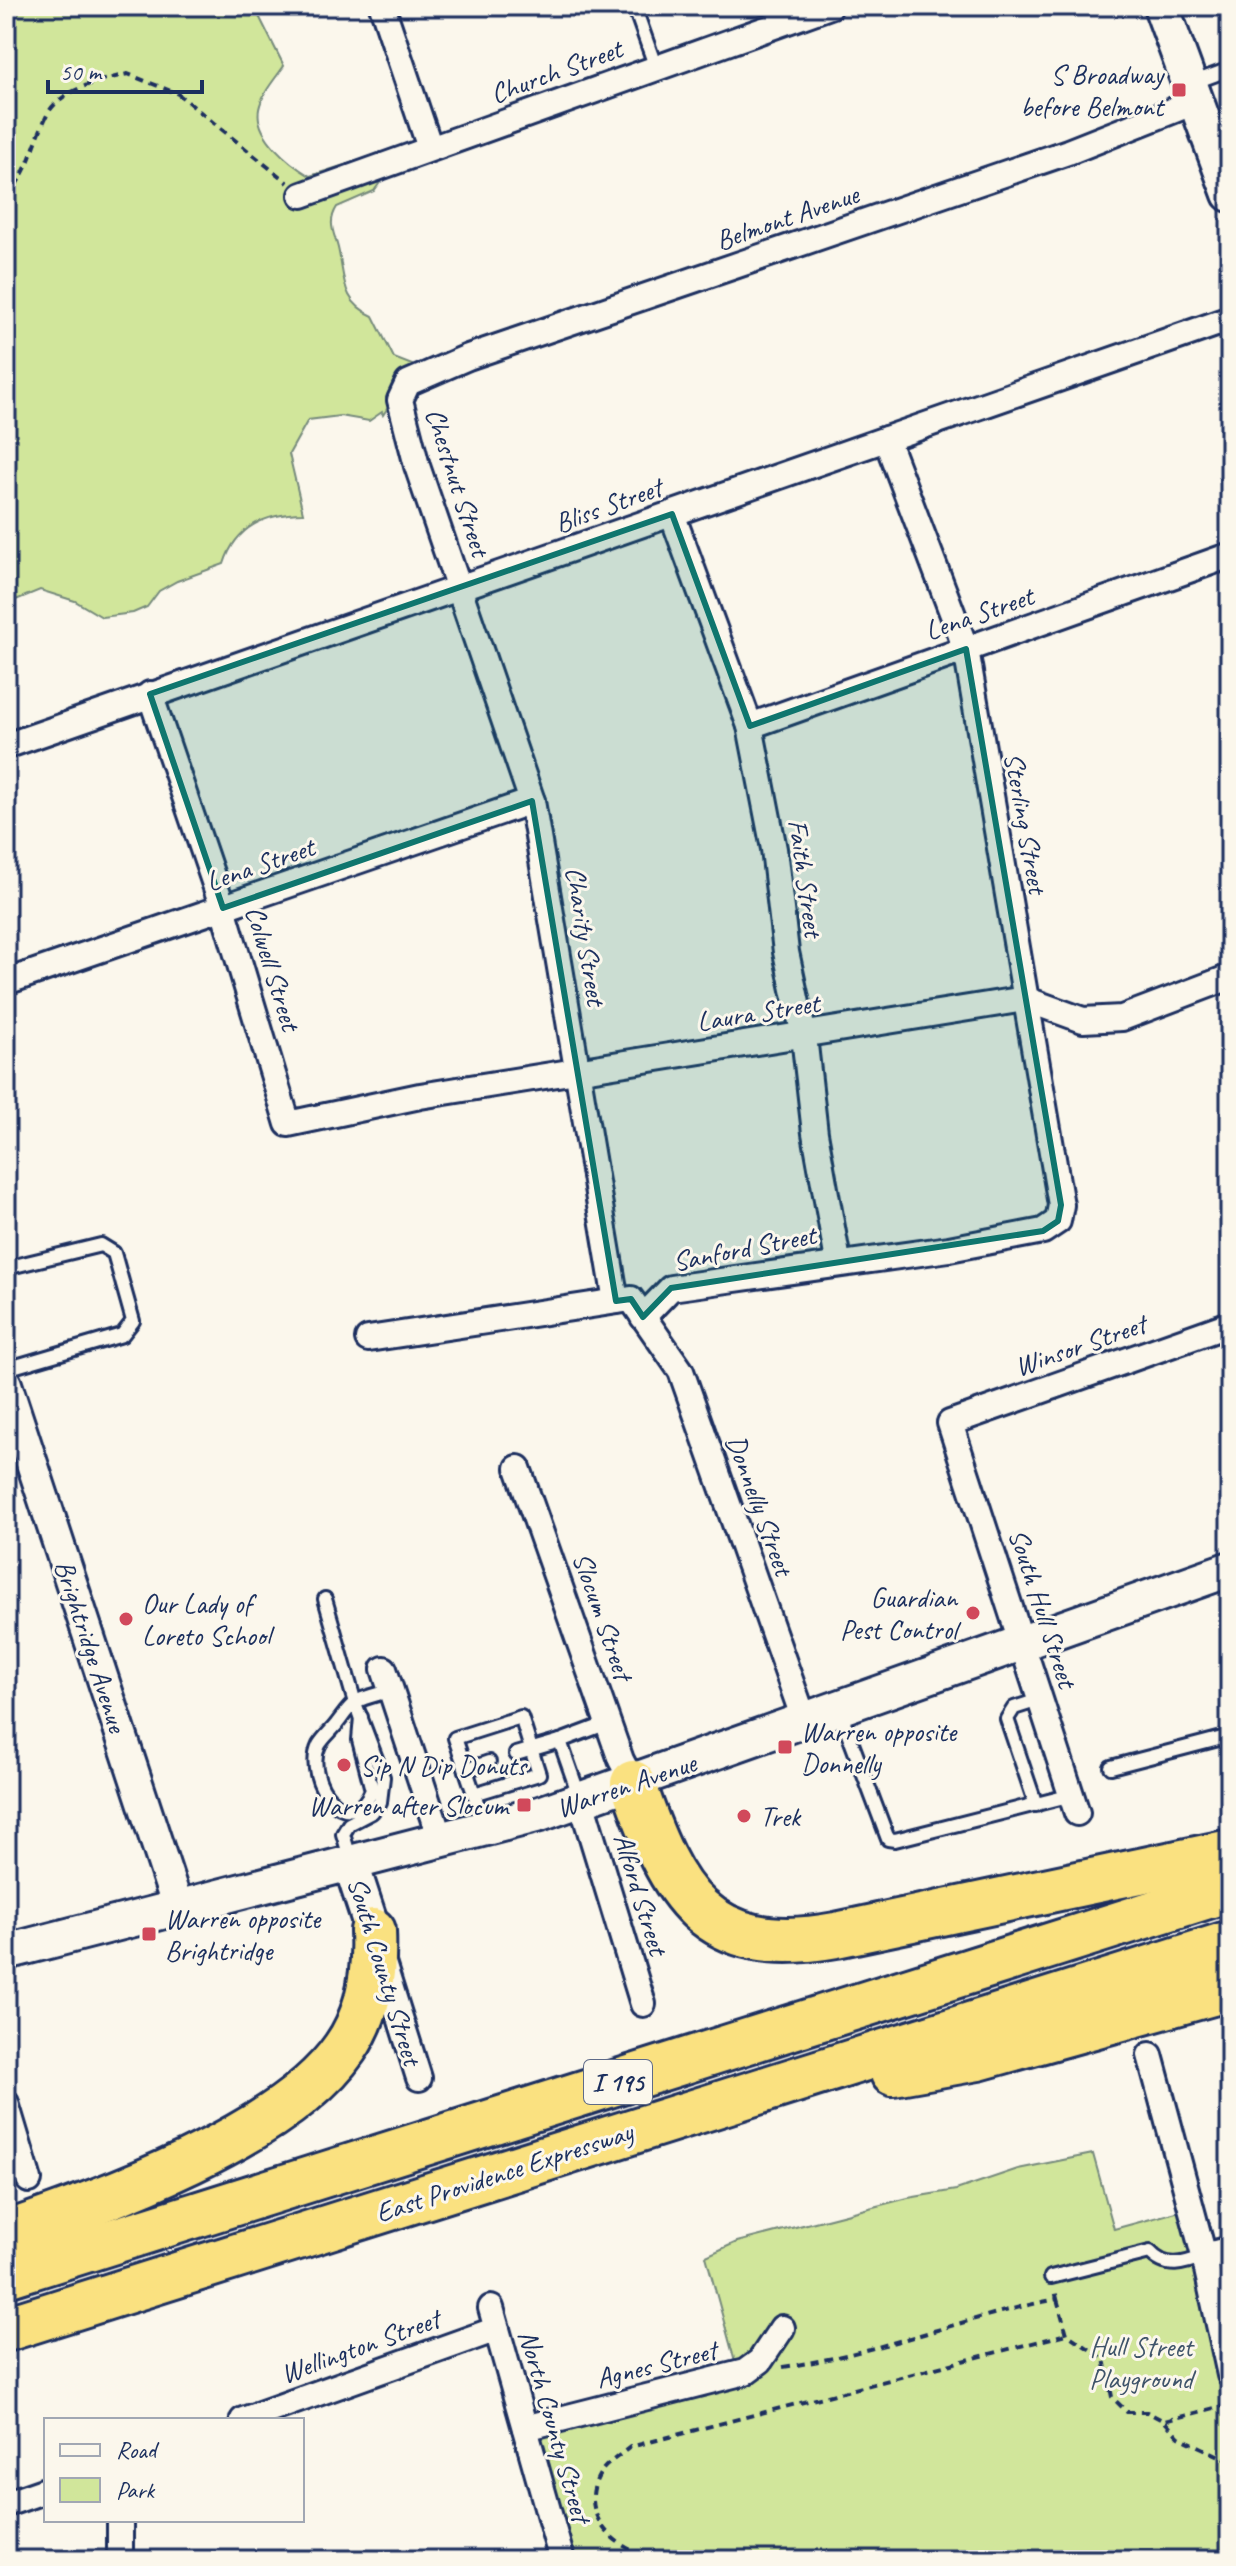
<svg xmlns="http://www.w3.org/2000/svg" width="1236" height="2566" viewBox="0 0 1236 2566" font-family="Caveat,sans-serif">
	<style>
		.green { fill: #d1e69b; stroke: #768a7c; stroke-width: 2 }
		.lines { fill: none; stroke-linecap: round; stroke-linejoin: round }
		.service-casing { stroke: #1b2f5e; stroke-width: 18 }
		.minor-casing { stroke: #1b2f5e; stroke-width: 30 }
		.tertiary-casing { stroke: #1b2f5e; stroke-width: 36 }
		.secondary-casing { stroke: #1b2f5e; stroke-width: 40 }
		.motorway-casing { stroke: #1b2f5e; stroke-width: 50 }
		.path { stroke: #1b2f5e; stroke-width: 4; stroke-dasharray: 8 6; stroke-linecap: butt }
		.service { stroke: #fbf7ec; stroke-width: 12 }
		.minor { stroke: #fbf7ec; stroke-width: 24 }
		.tertiary { stroke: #fbf7ec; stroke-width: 30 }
		.secondary { stroke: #fbf7ec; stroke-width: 34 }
		.motorway { stroke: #fae180; stroke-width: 44 }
		.marked { fill: #0f766e; fill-opacity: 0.2; stroke: #0f766e; stroke-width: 6; stroke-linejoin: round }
		.poi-dot { fill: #d1495b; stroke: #fbf7ec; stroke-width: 3 }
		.labels { text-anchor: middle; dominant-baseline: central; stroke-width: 6; stroke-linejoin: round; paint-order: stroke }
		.shield { fill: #fbf7ec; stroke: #5e6b89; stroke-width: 2 }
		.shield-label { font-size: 26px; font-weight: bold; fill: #1b2f5e }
		.street-label { font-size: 28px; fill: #1b2f5e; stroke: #fbf7ec }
		.poi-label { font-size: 28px; fill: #1b2f5e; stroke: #fbf7ec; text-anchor: start }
		.park-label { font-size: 28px; fill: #3f546a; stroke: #fbf7ec }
	</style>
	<rect width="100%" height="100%" fill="#fbf7ec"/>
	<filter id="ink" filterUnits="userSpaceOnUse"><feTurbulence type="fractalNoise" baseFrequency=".0125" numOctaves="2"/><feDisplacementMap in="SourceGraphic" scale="16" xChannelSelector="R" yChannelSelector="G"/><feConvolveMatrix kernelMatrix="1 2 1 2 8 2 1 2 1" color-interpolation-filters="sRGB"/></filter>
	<g filter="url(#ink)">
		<g class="green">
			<path d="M 6,6 L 254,6 L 284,66 C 275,79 262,93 259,109 C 254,136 290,164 310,176 L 357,161 L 364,173 L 374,171 L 381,181 L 374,191 L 337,207 C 327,223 334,232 338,248 C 345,278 341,302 373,316 L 394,358 L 412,365 L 413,370 L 383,415 L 382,412 L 369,421 L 340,416 L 308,420 L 289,454 L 303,513 C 265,514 236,526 224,564 L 177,581 L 159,591 L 147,607 L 133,613 L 102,617 L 75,601 L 40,590 L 6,604 Z"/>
			<polygon points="1093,2154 1114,2229 1191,2208 1230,2366 1230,2560 561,2560 525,2420 738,2373 706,2256 737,2242 908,2198 956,2190 1018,2169"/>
		</g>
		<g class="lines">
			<g class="service-casing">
				<g id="service">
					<polyline points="634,6 656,68"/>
					<polyline points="1192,83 1230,69"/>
					<polyline points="6,1268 101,1245 114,1253 133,1321 122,1335 6,1369"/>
					<polyline points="325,1599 355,1703 383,1777 380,1802 372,1812 349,1824 343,1834 351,1861"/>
					<polyline points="839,1709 888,1839 895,1840 1072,1795"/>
					<path d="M 361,1717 L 359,1740 L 372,1790 C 350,1841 302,1780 319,1745 C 323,1738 331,1731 335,1726 C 341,1719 348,1707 356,1702 C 366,1696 381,1694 391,1690"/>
					<polyline points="516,1754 560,1741"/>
					<polyline points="1111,1767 1230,1736"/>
					<polyline points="466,1770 489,1762"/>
					<polyline points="474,1794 539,1774 521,1717 455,1738 485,1826"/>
					<polyline points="580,1798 560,1741 608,1723"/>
					<polyline points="1036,1805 1007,1719 1014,1708 1042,1699"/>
					<path d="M 1051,2277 L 1150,2252 C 1166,2270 1184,2264 1204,2256"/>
				</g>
			</g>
			<g class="minor-casing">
				<g id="minor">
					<polyline points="382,6 430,148"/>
					<polyline points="302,195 830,6"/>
					<polyline points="672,514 750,726 774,849 786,952 804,1036 815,1133 838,1261"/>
					<polyline points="150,694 223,908 288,1124 420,1096 1025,999 1083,1020 1122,1018 1230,977"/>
					<polyline points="750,726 1228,556"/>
					<polyline points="6,746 1230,319"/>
					<polyline points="6,982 532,801"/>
					<polyline points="616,1301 532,801 417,466 400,400 408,383 468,357 1068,152 1197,101"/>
					<polyline points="643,1317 671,1288 949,1249 1043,1231 1058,1221 1061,1205 966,649 886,439"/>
					<polyline points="368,1339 631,1299 681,1371 805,1722"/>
					<polyline points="518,1468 621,1760 633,1783"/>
					<polyline points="384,1669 441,1842"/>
					<polyline points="581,1801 643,2004"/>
					<polyline points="1077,1813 950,1423 1230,1324"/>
					<polyline points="382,1960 419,2078"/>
					<polyline points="1150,2055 1204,2256 1230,2375"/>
					<polyline points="6,2103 29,2180"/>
					<polyline points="1204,2256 1230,2249"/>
					<polyline points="491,2308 562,2560"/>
					<polyline points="243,2420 497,2329"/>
					<polyline points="525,2428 745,2372 760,2361 782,2328"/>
					<polyline points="6,2504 46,2490"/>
					<polyline points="120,2520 120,2560"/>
				</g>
			</g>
			<g class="tertiary-casing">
				<polyline id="tertiary" points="6,1384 178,1908"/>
			</g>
			<g class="secondary-casing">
				<g id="secondary">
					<polyline points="1161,6 1230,194"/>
					<polyline points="351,1864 373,1931"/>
					<polyline points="6,1952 540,1814 1230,1569"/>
				</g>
			</g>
			<g class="motorway-casing">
				<g id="motorway">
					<path d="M 633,1783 C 671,1893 705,1959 836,1935 L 1230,1852"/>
					<polyline points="893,2073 978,2058 1230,1988"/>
					<path d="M 6,2234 C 104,2200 285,2136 345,2048 C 369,2014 375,1972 373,1931"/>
					<polyline points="6,2275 1230,1889"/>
					<polyline points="6,2329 1230,1943"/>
				</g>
			</g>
			<g class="path">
				<path d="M 6,197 C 29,173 33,144 47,115 C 60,89 102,80 128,74 L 178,94 L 288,183"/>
				<polyline points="1057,2299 1067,2334 1104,2359 1112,2397 1127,2412 1147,2412 1164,2421 1230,2404"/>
				<path d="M 783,2367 C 877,2354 964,2317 1057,2299 L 1055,2290"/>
				<polyline points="1165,2422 1179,2437 1230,2461"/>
				<path d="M 699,2560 C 680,2557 659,2560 642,2554 C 608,2544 578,2508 601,2472 C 607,2463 622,2454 630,2447 L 1067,2334"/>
			</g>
			<use href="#service" class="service"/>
			<use href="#minor" class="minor"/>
			<use href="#tertiary" class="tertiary"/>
			<use href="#secondary" class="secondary"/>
			<use href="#motorway" class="motorway"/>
		</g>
	</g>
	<path class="marked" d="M 672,514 L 750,726 L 966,649 L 1061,1205 L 1058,1221 L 1043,1231 L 671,1288 L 643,1317 L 631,1299 L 616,1301 L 532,801 L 223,908 L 150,694 Z"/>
	<g class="poi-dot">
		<rect x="1171" y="82" width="16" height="16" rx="4"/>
		<circle cx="973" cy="1613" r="8"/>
		<circle cx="126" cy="1619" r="8"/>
		<rect x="777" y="1739" width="16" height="16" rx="4"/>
		<circle cx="344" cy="1765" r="8"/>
		<rect x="516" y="1797" width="16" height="16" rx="4"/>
		<circle cx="744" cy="1816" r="8"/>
		<rect x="141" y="1926" width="16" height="16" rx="4"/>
	</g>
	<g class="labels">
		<rect class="shield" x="584" y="2060" width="68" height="44" rx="6"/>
		<g class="shield-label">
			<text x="618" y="2082">I 195</text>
		</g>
		<g class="street-label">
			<text transform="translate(556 71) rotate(-20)">Church Street</text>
			<text transform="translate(787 217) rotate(-19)">Belmont Avenue</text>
			<text transform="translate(458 482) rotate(72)">Chestnut Street</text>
			<text transform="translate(608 505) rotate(-20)">Bliss Street</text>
			<text transform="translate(979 613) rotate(-19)">Lena Street</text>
			<text transform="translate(1026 823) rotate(80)">Sterling Street</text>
			<text transform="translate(260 864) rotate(-19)">Lena Street</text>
			<text transform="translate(806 878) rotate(82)">Faith Street</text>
			<text transform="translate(586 936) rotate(81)">Charity Street</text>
			<text transform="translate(273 968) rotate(73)">Colwell Street</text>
			<text transform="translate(758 1012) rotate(-9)">Laura Street</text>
			<text transform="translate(744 1248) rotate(-11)">Sanford Street</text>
			<text transform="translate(1080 1345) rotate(-19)">Winsor Street</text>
			<text transform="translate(760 1505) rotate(70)">Donnelly Street</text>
			<text transform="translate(1043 1608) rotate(72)">South Hull Street</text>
			<text transform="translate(603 1616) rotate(71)">Slocum Street</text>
			<text transform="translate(91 1646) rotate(72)">Brightridge Avenue</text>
			<text transform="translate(626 1785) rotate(-19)">Warren Avenue</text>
			<text transform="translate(641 1894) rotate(73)">Alford Street</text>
			<text transform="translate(385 1971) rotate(73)">South County Street</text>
			<text transform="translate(504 2172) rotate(-18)">East Providence Expressway</text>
			<text transform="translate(360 2346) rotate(-20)">Wellington Street</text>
			<text transform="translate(656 2364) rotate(-14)">Agnes Street</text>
			<text transform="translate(555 2426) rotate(74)">North County Street</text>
		</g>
		<g class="poi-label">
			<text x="1163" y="74" text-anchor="end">S Broadway<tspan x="1163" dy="32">before Belmont</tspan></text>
			<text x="957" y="1597" text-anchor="end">Guardian<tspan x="957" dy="32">Pest Control</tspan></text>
			<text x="142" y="1603">Our Lady of<tspan x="142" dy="32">Loreto School</tspan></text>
			<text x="801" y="1731">Warren opposite<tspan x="801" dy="32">Donnelly</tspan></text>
			<text x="360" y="1765">Sip N Dip Donuts</text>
			<text x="508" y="1805" text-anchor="end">Warren after Slocum</text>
			<text x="760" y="1816">Trek</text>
			<text x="165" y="1918">Warren opposite<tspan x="165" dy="32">Brightridge</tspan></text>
		</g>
		<g class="park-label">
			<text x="1141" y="2346">Hull Street<tspan x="1141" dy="32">Playground</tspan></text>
		</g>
	</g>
	<rect width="1236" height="2566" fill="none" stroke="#fbf7ec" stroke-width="32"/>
	<rect x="16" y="16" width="1204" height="2534" fill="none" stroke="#1b2f5e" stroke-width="3" filter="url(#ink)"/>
	<rect x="44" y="2418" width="260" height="104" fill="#fbf7ec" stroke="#a1a7b3" stroke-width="2"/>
	<rect x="60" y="2444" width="40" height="12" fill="#fbf7ec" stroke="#a1a7b3" stroke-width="2"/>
	<text x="116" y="2458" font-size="24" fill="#1b2f5e">Road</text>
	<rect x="60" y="2478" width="40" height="24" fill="#d1e69b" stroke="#a1a7b3" stroke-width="2"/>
	<text x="116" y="2498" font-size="24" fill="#1b2f5e">Park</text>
	<path d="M48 80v12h154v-12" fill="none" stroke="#1b2f5e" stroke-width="4"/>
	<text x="60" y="80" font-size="24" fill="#1b2f5e" stroke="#fbf7ec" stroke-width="6" paint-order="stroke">50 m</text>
</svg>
